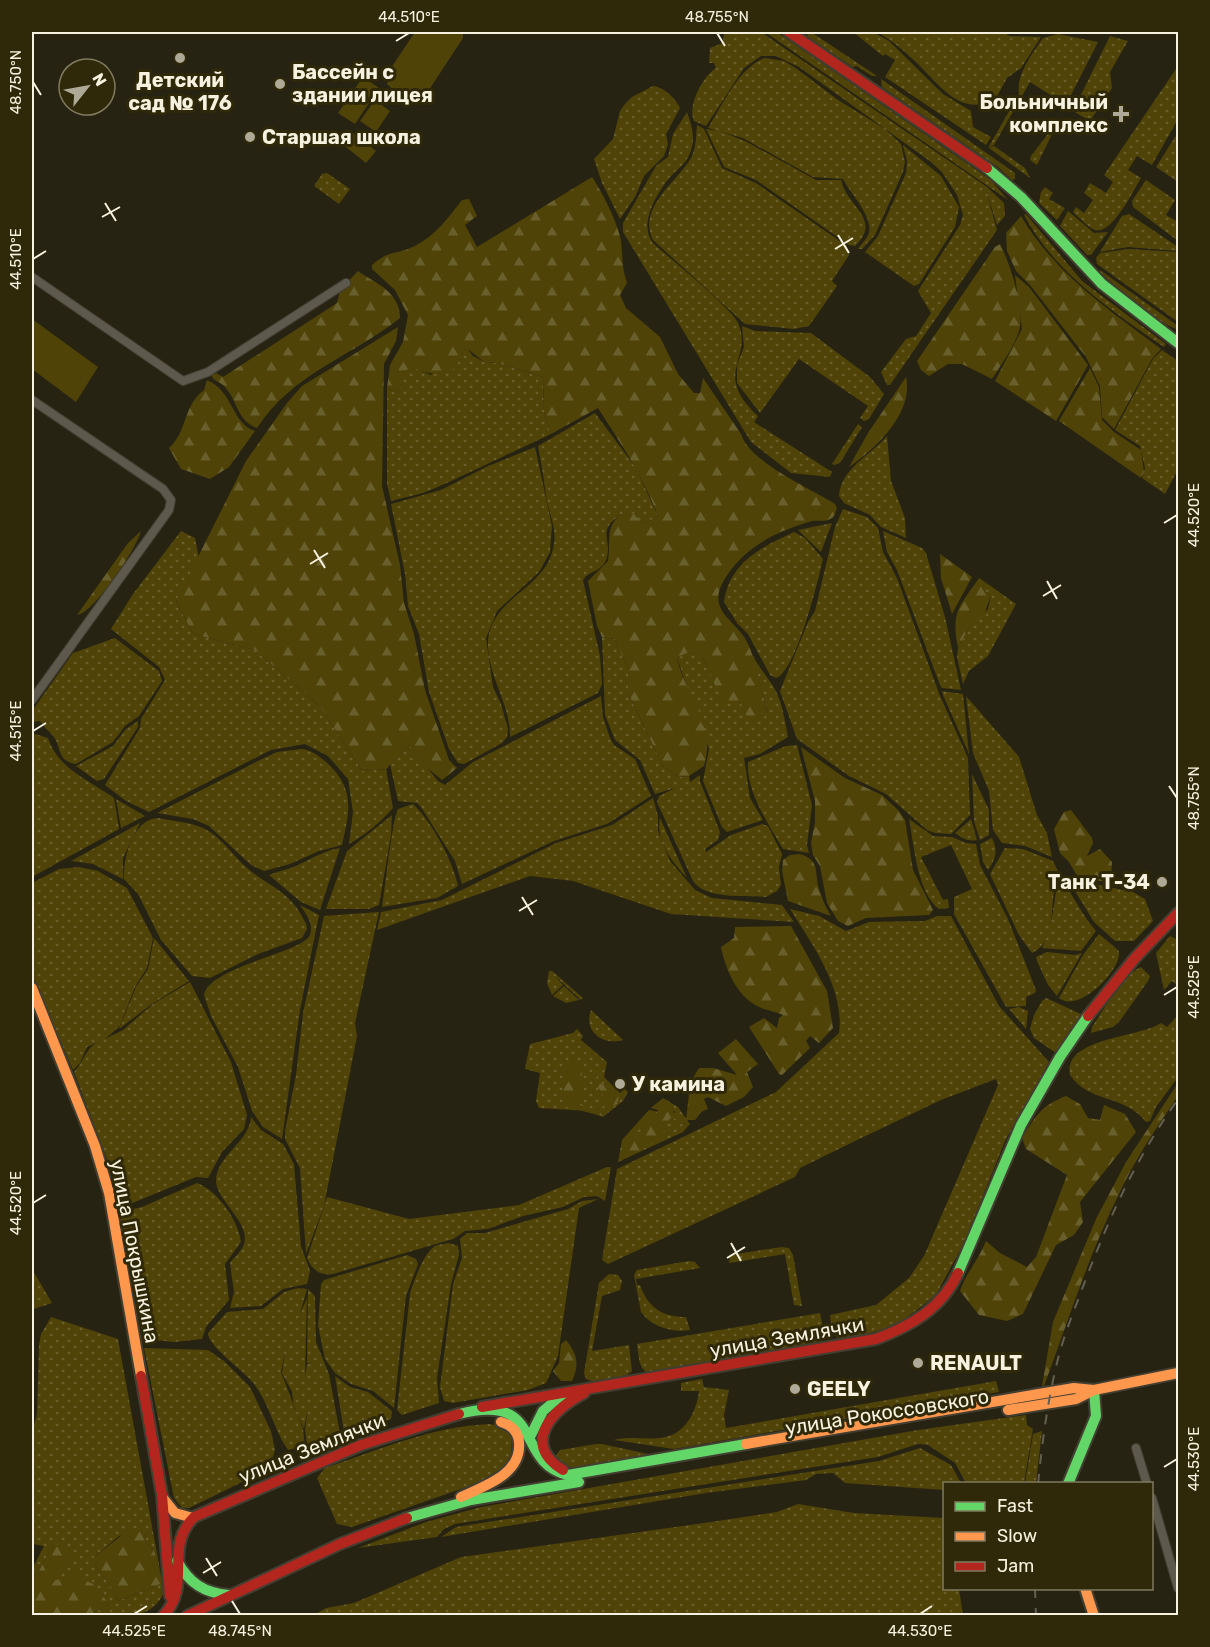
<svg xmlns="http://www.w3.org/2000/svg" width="1210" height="1647" viewBox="0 0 1210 1647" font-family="Rubik,sans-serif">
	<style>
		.green { fill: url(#green-dots); fill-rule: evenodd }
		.forest { fill: url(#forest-firs) }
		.pitch { fill: #4f4308 }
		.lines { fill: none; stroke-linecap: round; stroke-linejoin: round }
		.street-casing { stroke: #423e32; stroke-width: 10 }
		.fast-casing { stroke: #423e32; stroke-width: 14 }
		.slow-casing { stroke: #423e32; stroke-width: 14 }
		.jam-casing { stroke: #423e32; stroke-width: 14 }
		.street { stroke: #5d594c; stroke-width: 8 }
		.fast { stroke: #63d668; stroke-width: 10 }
		.slow { stroke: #ff974d; stroke-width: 10 }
		.jam { stroke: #b3261e; stroke-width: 10 }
		.rail { stroke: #625e51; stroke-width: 2; stroke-dasharray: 10 10; stroke-linecap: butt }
		.ticks { fill: none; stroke: #f6f2df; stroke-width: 2 }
		.poi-dot { fill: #aeaa97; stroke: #302909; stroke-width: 2 }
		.labels { text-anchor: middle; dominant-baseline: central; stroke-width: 6; stroke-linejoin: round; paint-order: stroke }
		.poi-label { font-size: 20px; font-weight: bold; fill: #f6f2df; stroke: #302909; text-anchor: start }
		.street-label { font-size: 20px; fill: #f6f2df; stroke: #302909 }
		.neatline { fill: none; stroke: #f6f2df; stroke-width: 2 }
		.ticks-label { font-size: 15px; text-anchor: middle; fill: #f6f2df }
	</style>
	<defs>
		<pattern id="green-dots" width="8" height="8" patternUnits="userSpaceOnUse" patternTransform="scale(1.5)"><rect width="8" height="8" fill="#4f4308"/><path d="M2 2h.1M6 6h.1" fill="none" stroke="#695f2c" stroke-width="1.8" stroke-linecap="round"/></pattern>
		<pattern id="forest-firs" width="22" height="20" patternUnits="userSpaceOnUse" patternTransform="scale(1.5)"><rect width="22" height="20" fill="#4f4308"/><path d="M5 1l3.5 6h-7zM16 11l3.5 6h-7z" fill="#695f2c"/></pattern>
	</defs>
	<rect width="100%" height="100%" fill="#272312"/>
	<g class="green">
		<path d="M 724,32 L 761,32 L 987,187 L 1004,203 L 1005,216 L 997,225 L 986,190 L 997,230 L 890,385 L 887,385 L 881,372 L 906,339 L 916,336 L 931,313 L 918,291 L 960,225 L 963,215 L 957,195 L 942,172 L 931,162 L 799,67 L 776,56 L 761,56 L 744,68 L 706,126 L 694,121 C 687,106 703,76 716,68 L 714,63 L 709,63 L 710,48 L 723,43 Z"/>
		<polygon points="765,32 777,32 991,180 1008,200"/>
		<polygon points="806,32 811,32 877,76 872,76 857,66 853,67 808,37"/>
		<polygon points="853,32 873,32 889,41 943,94 971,111 973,127 991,137 986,145 885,77 895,60 885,54 883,56"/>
		<path d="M 877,32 L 1002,32 L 1010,36 L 1041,37 L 1021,68 L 1007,78 L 995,100 C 961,116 942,88 921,67 C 907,53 893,41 877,32 Z"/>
		<path d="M 1058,34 L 1098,42 L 1066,105 L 1030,82 L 994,145 L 988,148 L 1019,94 C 1016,75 1032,54 1043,38 Z"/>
		<polygon points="1110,36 1128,41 1110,72 1112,88 1090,121 1073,111"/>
		<path d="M 765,58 L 784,61 L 797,69 L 838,100 L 885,129 L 901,144 L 905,162 L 903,172 L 875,235 L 862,249 L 858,249 C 861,244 867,239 869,233 C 873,216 850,193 843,179 L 813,177 L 743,138 L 708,128 C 722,106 739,67 765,58 Z"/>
		<path d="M 1176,69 L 1178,119 L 1152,165 L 1137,156 L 1128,170 L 1141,178 C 1133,191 1112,235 1095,230 C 1088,228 1079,217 1073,212 L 1076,207 L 1084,213 L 1093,200 L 1084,193 L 1090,183 L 1106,193 L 1113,182 L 1104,175 Z"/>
		<polygon points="881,79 1015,173 1015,179 1012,180 998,167 882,87"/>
		<path d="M 653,86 C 664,87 676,99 680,108 L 666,134 L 668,144 L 664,156 L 644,176 L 635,197 L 620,219 L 602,183 L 594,159 L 613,139 L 620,111 L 625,104 L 632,97 Z"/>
		<path d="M 687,112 C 692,127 696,138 690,153 C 686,165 673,172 666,182 C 654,199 639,225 653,243 C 668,257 732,308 738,323 C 754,359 711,373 758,416 L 754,422 L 832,472 L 830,477 L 791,473 L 751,442 L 623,232 L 623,223 L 656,166 L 668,157 L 673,134 Z"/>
		<path d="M 697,125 L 704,129 L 722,168 L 756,183 L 847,246 L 849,255 L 832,281 L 837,286 L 809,326 L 794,329 L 745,324 L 653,240 C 637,208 676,183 691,158 C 696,149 696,136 697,125 Z"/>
		<path d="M 706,129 L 720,131 L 745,141 L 816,180 L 841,180 C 847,207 883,219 855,246 L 849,245 L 756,180 L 724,167 Z"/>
		<polygon points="1051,130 1053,132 1037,165 1030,160 1031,156"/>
		<polygon points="1178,135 1178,182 1156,167 1175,137"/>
		<polygon points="903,145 941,176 959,207 955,227 919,284 914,286 865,252 878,236 906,173 907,161"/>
		<polygon points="994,146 1025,168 1030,178 989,148"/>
		<polygon points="327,173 350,189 339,204 314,186 322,174"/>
		<polygon points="1146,180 1175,200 1166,215 1178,222 1178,241 1133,207 1132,201"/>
		<polygon points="1045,187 1053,193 1049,199 1065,208 1057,220 1039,203 1041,192"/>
		<polygon points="1068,211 1094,233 1108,232 1091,255 1087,255 1060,226"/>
		<path d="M 1026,214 L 1082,281 L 1166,344 L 1164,347 C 1113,312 1054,272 1024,215 Z"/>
		<polygon points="1129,214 1178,247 1178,251 1128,247 1100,252 1122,216"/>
		<polygon points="1129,249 1178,252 1178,322 1097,264 1096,258 1100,253"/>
		<path d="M 1100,270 L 1178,326 L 1178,330 C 1149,318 1123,293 1100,272 Z"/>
		<polygon points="742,326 755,331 811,333 870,377 884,394 869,419 864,421 860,418 868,406 799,359 760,413 737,383 737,365 744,347"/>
		<polygon points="468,349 473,356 484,362 498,363 543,377 544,412 551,434 447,483 423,493 391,501 387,484 387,388 396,393 402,383 402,371 413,367 431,375 462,350"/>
		<polygon points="1162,350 1178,361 1178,469 1165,494 1142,478 1145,468 1140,446 1115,430 1153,359"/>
		<path d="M 595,413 L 636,468 L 658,516 L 644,524 L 629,511 C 590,529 616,541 605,562 C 600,572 588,571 583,580 L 600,656 L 602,684 L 598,693 L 510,737 C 511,704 486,674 488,640 C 492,598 545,588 553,549 C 558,529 549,515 546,496 C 544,479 541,463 538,446 Z"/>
		<polygon points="858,424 862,427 840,463 834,465 832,464"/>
		<path d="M 887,436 L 891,481 L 905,518 L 906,538 L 881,527 L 870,515 L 844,503 L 839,496 C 841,468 870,456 887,436 Z"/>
		<polygon points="535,447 552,526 550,552 539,572 497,611 486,638 493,687 501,704 508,729 507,737 502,743 464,764 458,763 449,749 429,692 419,634 408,606 405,574 391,504 441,490 486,467"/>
		<polygon points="843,509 867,517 878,528 883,552 897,578 940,696 968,758 970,815 951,834 935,833 927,830 886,794 849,776 797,739 780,691 808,622 815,611 835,527"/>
		<polygon points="832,523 821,552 798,530"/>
		<path d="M 181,531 L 195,538 L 199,559 L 176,601 L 193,634 L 255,650 L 320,706 L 362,771 L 386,769 L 393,808 C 380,823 366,834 349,844 L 353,812 L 348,779 L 328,756 L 305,744 L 271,750 L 149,812 L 126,801 L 105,785 L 140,728 L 141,719 L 165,680 L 159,667 L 111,629 L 133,594 Z"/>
		<polygon points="883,531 922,548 926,553 945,617 961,690 942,688 940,685 897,570 887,552"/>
		<path d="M 794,532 L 805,538 L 823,559 C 818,581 796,672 776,678 L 770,675 L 748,634 L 737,623 L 724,602 C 730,562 760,548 794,532 Z"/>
		<polygon points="985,582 1016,604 988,656 969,671 963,684 957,657 958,648 970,626 988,609 991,595 982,589"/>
		<path d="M 602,637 L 615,639 L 628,669 L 628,693 L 663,766 L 678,777 L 689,776 L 690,782 L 700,775 L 700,781 L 720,832 L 718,840 L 705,849 L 706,852 L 731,835 L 762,824 L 768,826 L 782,854 L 779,867 L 781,885 L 777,891 L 766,897 C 746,895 706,900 693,881 L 657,802 L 659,796 L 675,788 L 655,794 L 640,760 L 615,740 L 605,715 Z"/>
		<path d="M 115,638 L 159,671 L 162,681 L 139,716 L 125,726 L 113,742 L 76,764 C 56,761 62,746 53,736 C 49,731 44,727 40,721 L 32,722 L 32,711 L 73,653 Z"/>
		<path d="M 689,652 L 701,653 C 712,686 737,702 768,714 L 752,654 C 758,666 766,675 773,686 C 782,700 785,721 788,737 L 760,754 L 744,758 L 750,798 L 763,820 L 727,832 L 722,827 L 703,781 L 709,749 L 677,658 Z"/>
		<polygon points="942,691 963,694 969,754 943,695"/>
		<polygon points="601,696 603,717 610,738 614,745 635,759 651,796 607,824 554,841 462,884 455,861 421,807 417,803 398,801 390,764 409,745 438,781 445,785 473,762"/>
		<polygon points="966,696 1019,757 1037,815 1047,833 1052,857 1025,846 1002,843 993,830 989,791 973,753"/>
		<polygon points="138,721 138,727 104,779 97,781 76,766 113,746 126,729"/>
		<path d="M 32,733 L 48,738 C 58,769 89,780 114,798 L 119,829 L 32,877 Z"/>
		<path d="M 797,745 L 812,805 L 807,845 L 809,853 L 783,849 C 768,824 746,791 748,762 L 786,746 Z"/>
		<path d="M 301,749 C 311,750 318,755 326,762 C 355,788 350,810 342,845 L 319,851 L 290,864 L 264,871 L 251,865 L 209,826 L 193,819 L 157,813 L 262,759 L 277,752 Z"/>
		<polygon points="972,774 989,810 989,835 980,840 974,821"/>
		<polygon points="653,798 658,816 658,831 670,861 695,890 712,898 782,905 794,922 671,914 573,881 530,876 377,930 381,912 442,900 556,843 612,825"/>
		<polygon points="116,799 145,816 121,828"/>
		<path d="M 413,804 C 432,822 453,861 458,886 L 437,898 L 382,907 C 385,889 392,820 398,809 Z"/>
		<polygon points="392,815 391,835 379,905 369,909 326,909 347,851"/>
		<path d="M 158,818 C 173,821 189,822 203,828 C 222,837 232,855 247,868 C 272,889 291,891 306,924 L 307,929 L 302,938 L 258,954 L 210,978 L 192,976 L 161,940 L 138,894 L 124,879 C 123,858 133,819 158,818 Z"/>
		<path d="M 660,818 L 687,878 C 673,863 655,841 660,818 Z"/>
		<path d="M 909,819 L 933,836 L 952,837 L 966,843 L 976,844 L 980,865 L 1008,919 L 1036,990 L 1035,993 L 1026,997 L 1026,1006 L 1006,1007 L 954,914 L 954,897 L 972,889 L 951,845 L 921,857 L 943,900 L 948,899 L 949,908 L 939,909 C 917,893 914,844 909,819 Z"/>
		<path d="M 971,819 L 977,840 C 968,842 962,838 955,833 Z"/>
		<polygon points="140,823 123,858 123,879 93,864 71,861"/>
		<path d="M 992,838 C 998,850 996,859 988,870 L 983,862 L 980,844 Z"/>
		<path d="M 340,848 L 320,910 L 301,902 L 269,875 C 278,871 287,870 296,866 C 311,859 323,851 340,848 Z"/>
		<path d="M 1005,848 L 1023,849 L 1053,861 L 1059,873 C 1047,897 1060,940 1032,953 L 1019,935 L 990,874 Z"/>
		<path d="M 79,867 L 98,871 L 127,888 L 153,938 L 147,968 L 135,987 L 120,1026 L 105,1039 L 123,1030 L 153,1004 L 190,982 L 231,1062 L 247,1115 L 244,1129 L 222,1152 L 208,1178 L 196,1177 L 125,1206 L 120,1206 L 108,1162 L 74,1072 C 85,1060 85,1048 100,1041 L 87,1047 L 80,1063 L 73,1070 L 32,975 L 32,883 L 59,869 Z"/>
		<path d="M 1058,878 L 1062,879 C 1073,896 1083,916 1096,931 L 1081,951 L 1042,948 C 1053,925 1054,902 1058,878 Z"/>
		<polygon points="1073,880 1133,892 1145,899 1153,921 1134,941 1115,941 1094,922 1070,883"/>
		<path d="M 300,905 L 319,915 L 300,1010 L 282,1139 L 263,1127 L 252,1111 L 238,1067 L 211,1016 L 204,995 C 210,966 302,953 310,935 C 314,924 306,914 300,905 Z"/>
		<path d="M 790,909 L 819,916 L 846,931 L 869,922 L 925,921 L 937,916 L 951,916 L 999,1006 L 1049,1062 L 1005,1141 L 964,1243 L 936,1295 L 896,1326 L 840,1341 L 832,1331 L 830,1315 L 876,1305 L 909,1278 L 924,1256 L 998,1085 L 996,1079 L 941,1100 L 853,1142 L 800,1168 L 795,1177 L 608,1264 L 602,1260 L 617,1169 L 776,1092 L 839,1033 C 845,989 812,944 790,909 Z"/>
		<polygon points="379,912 355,1023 357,1036 324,1206 306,1254 300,1168 285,1139 285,1131 296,1075 303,1013 324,916"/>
		<path d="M 1099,934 L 1119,951 C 1122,970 1078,1014 1059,998 L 1083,955 Z"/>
		<polygon points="1170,936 1178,940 1178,986 1172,981 1164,990 1156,953"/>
		<polygon points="154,938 189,981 152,1004 119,1029 136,987 148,969"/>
		<polygon points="1047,952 1075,955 1082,953 1057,996 1048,985 1037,961 1036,957"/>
		<path d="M 1141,967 L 1150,976 L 1148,981 L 1119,1022 L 1113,1027 L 1091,1033 L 1092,1027 C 1101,1013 1126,972 1141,967 Z"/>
		<polygon points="549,971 552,971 583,998 581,1000 554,975 563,985 552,995 547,983"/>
		<polygon points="564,986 579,1000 566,1003 553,996"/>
		<polygon points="1046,998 1083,1015 1056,1053 1034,1038 1030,1029 1034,1015 1042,1001"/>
		<polygon points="1019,1007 1028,1011 1026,1029 1009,1009"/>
		<path d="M 591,1010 L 623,1040 C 603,1046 583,1032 591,1010 Z"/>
		<path d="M 1178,1015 L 1178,1077 L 1156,1107 L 1150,1121 L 1146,1122 C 1125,1094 1090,1104 1070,1075 C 1063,1037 1140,1038 1161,1023 L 1167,1027 Z"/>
		<polygon points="577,1029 583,1036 581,1040 607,1062 604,1077 620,1093 625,1089 628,1092 623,1101 603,1117 588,1111 539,1108 536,1101 540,1073 525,1069 530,1044 573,1033"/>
		<polygon points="663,1098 678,1107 690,1124 683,1132 618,1162 622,1140 649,1110 675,1115 675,1111 669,1113 651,1108"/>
		<path d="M 251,1117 L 261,1130 L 283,1144 L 294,1164 L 301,1246 L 310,1271 L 307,1284 L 283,1289 L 261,1306 L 230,1308 L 234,1292 L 230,1263 C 234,1257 242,1251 244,1244 C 251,1223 216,1200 216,1181 C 217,1154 249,1143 251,1117 Z"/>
		<path d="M 607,1167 L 611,1167 L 605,1201 L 597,1196 L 584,1197 L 563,1207 L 523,1216 L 488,1229 L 465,1231 L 453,1239 L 333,1274 C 320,1276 312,1270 307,1258 L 327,1197 L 409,1219 L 519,1205 Z"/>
		<path d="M 197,1183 C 218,1191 238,1220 241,1242 L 225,1264 L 229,1300 L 206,1327 L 202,1339 L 175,1342 L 143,1339 L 120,1212 L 142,1207 Z"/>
		<polygon points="598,1199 579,1208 558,1356 546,1383 528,1390 453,1403 444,1401 440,1387 453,1284 462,1258 460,1239 467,1233 485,1233 568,1209 582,1201"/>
		<path d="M 449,1243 L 458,1246 L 459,1255 L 451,1284 L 437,1378 L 439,1403 L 402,1415 L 397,1410 L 410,1294 C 413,1283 424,1252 435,1246 C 439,1244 445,1244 449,1243 Z"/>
		<polygon points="782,1247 789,1248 793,1255 802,1306 794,1305 785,1254 729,1263 730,1255"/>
		<polygon points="407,1255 416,1259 418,1264 406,1296 394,1408 373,1391 351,1384 335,1373 325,1359 318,1325 321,1284 324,1280"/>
		<path d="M 689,1261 L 695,1262 L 700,1268 L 636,1279 L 637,1285 L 640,1285 C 648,1308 663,1317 686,1317 L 690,1330 C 672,1333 652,1327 641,1312 L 634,1275 L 637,1270 Z"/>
		<polygon points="32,1269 52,1303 34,1309 32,1305"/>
		<path d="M 609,1274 L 618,1275 L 622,1281 L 620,1290 L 602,1296 L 592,1351 L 629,1345 L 632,1371 C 625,1379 595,1385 586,1379 L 584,1373 L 599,1283 Z"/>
		<path d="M 298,1288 L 307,1289 L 300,1314 L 307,1298 L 305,1376 L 307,1364 L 312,1364 L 307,1363 L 308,1289 L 315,1296 L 316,1342 L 329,1374 L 341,1439 L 307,1445 L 305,1430 L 308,1409 L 304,1429 L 294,1407 L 292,1392 L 282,1373 L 285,1352 L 281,1372 L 303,1429 L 305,1446 L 288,1450 C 274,1430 269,1403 254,1384 C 245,1371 208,1347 208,1333 L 227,1312 L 263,1309 L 284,1292 Z"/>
		<path d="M 820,1313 L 825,1337 L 819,1345 L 650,1374 C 638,1370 639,1356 637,1344 Z"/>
		<path d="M 51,1317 L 118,1339 L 164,1592 C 151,1623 119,1615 90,1615 L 109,1604 C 80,1578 94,1576 51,1583 L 73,1552 L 54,1544 L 37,1574 L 32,1577 L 32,1569 L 44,1546 L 32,1544 L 32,1432 L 37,1414 L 39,1345 L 41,1334 ZM 145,1532 L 146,1542 L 154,1550 L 163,1583 L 118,1601 L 112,1588 L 93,1562 L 93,1558 L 119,1536 Z"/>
		<polygon points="144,1348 208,1350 224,1361 250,1387 271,1431 275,1450 269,1469 189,1508 182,1508 174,1498"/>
		<polygon points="335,1376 350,1387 368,1392 392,1411 391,1419 345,1438"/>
		<path d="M 702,1379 L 704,1387 L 729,1390 L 724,1415 L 726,1428 L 996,1381 L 999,1392 L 674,1449 L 614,1440 C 631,1435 648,1441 665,1437 C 686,1433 697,1410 699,1391 L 681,1391 L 681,1383 Z"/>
		<polygon points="1026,1415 1027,1425 1033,1429 1024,1483 966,1483 955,1463 928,1445 918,1444 878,1457 455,1524 444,1529 437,1537 358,1548 426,1522 481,1507 918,1430"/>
		<path d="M 490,1424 L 503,1427 L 512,1434 L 511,1463 L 478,1483 L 352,1527 L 337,1524 L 317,1478 L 325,1468 C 378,1450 433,1426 490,1424 Z"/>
		<polygon points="1042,1431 1036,1483 1025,1483 1033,1434"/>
		<polygon points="596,1444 602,1444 662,1457 573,1468 560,1465 554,1458 560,1450"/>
		<polygon points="920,1448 951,1465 961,1483 944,1484 944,1490 845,1483 833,1473 816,1474 806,1480 706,1493 441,1537 456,1527 879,1461"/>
		<polygon points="798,1504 854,1513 944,1518 944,1588 959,1589 963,1615 314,1615 326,1608 354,1603 461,1557 711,1522 777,1512"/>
	</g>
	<g class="forest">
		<path d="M 592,177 C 602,192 618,223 621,241 C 623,258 621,264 627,283 L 620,295 L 626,308 L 660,337 L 678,374 L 694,393 L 700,393 L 703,378 L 741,434 C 750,463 810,488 835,504 L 837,508 C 835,513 835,517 830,519 C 825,522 818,520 812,521 C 777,531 746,546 726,577 C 703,612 738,620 748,644 C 758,666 761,692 768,714 L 752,726 L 741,704 L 723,703 L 701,654 L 689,652 L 677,658 C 686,698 717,722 704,766 L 689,776 L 678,777 L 663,766 L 628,693 L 628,669 L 615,639 L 602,637 L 597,626 L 588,581 L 608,561 C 612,540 602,523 629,510 L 644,524 L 658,516 C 643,476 621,444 598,408 L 551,434 L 544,412 L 543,377 L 498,363 L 484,362 L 468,349 L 462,350 C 458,381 434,376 413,368 L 402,371 L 402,383 L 396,393 L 387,388 L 390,365 L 403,342 L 408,315 L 395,290 L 372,269 L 372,265 C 390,249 397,255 415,246 C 436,235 448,218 462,200 L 469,199 L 477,216 L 465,225 L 477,247 Z"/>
		<path d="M 1021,216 C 1054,273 1109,310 1161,349 L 1152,359 L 1114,429 L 1102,417 L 1100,386 L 1086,357 L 1030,285 L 1016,271 L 1007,251 L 1006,233 Z"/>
		<path d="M 1000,244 C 1010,263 1027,314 1018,334 C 1012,350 1001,365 992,379 L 962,364 L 948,364 L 929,376 L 921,370 L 917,361 L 995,247 Z"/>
		<path d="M 358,271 C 377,284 400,292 400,318 C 350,358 295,371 257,428 C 237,421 238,401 225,387 C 221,382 214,382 211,375 L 216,373 L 223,377 L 337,303 L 340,290 Z"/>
		<polygon points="1015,275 1029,287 1088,365 1056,421 995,381 1022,329"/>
		<polygon points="398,327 396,341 384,364 382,486 400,565 404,603 414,634 425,690 449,760 457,768 442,780 426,767 409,745 386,769 362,771 320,706 255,650 193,634 176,601 246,461 287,403 302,386"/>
		<polygon points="1090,368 1099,387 1102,420 1114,432 1141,450 1144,472 1141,478 1059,421"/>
		<path d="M 906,377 C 914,413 875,449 849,467 L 868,433 Z"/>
		<path d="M 207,380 C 234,392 231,423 255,431 L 229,467 L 210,479 L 181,469 L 169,448 C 187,433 183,405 204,390 Z"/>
		<path d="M 141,531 C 136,549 95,612 77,615 L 128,543 Z"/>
		<polygon points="940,554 972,577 952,614 941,578"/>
		<path d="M 979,578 L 985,582 L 982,589 L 991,595 L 984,615 L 970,626 L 958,648 C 951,610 959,608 979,578 Z"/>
		<polygon points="801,747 845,778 882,795 898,810 905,820 913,870 933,910 929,915 866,918 848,926 838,921 827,903 820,866 813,855 811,843 815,822 815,801"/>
		<polygon points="1071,810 1092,838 1093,843 1087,856 1100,849 1112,862 1111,879 1107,882 1086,879 1076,874 1069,862 1060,853 1054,829 1064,812"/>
		<path d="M 800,854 C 821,861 814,872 819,889 C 822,899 826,908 831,916 L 788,901 L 782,871 L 783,860 L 790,855 Z"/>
		<path d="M 791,926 L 827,991 L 833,1028 L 819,1043 L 810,1036 L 806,1041 L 810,1048 L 782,1075 L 779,1074 L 749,1027 L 764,1018 L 777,1028 L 779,1018 L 783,1015 C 776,1012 770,1011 764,1009 C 738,1000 726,971 721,947 L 734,938 L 735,927 Z"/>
		<polygon points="736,1039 758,1064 747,1072 753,1087 744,1097 726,1106 708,1097 704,1099 708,1109 701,1112 695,1120 686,1120 689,1094 686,1090 699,1068 713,1068 737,1075 718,1053"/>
		<polygon points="572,1062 582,1065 581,1104 598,1112 603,1093 594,1083 590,1073 597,1067 604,1069 595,1079 600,1084 608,1083 619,1096 617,1104 612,1106 606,1103 600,1110 602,1116 563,1106 565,1071"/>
		<path d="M 1178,1083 L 1178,1096 C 1157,1127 1135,1159 1119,1194 C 1088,1256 1068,1322 1044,1386 L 1042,1386 L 1053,1322 L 1096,1219 L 1126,1162 Z"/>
		<path d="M 1066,1096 L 1080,1104 L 1088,1118 L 1100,1120 L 1104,1105 L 1125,1114 L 1136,1132 L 1080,1202 L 1083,1222 L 1074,1235 L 1056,1245 L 1023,1314 L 1007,1321 L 979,1315 L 960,1291 C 966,1273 979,1259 986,1241 L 1000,1253 L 1027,1267 L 1036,1257 L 1067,1175 L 1026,1149 L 1022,1138 C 1036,1115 1041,1106 1066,1096 Z"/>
		<path d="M 668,1100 L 667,1109 L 681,1116 L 680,1128 L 676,1126 L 676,1119 L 670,1118 C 662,1143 646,1147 623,1158 C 618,1143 630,1133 642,1131 L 644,1119 L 649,1113 L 657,1113 L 660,1102 Z"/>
		<path d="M 566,1340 C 577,1354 580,1364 572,1381 L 561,1381 L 553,1371 L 559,1363 L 561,1344 Z"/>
		<polygon points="131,1528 145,1532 146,1542 154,1550 163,1583 118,1601 112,1588 93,1562 93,1558"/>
		<polygon points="54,1544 66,1545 74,1552 52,1582 77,1572 80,1578 93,1584 109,1604 90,1615 32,1615 32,1577 37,1574"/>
	</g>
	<g class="pitch">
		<polygon points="415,32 463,32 463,38 425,96 414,102 399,95 387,84 391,68"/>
		<polygon points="363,77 379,88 355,124 338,113"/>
		<polygon points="375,100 390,111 376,132 360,121"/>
		<polygon points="352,132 376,151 366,163 342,144"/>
		<polygon points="32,319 98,367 76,402 32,369"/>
	</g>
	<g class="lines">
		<g class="street-casing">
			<g id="street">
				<polyline points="32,277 183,381 208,372 346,283"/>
				<polyline points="32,400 163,489 171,500 169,510 32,700"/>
				<polyline points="1136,1448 1147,1484"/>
				<polyline points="1152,1498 1178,1588"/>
			</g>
		</g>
		<g class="fast-casing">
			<g id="fast">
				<polyline points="987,168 1021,197 1102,284 1178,343"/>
				<polyline points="958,1273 1021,1125 1060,1057 1088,1016"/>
				<path d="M 459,1414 C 546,1392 513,1462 568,1475 L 746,1444"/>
				<polyline points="531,1435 543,1411 563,1394"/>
				<polyline points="1068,1484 1096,1416 1094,1390"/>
				<polyline points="407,1518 471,1500 579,1482"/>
				<path d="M 177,1561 C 189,1583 204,1593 229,1595"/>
			</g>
		</g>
		<g class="slow-casing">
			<g id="slow">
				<polyline points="32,988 95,1146 109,1193 141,1376"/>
				<polyline points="1008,1410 1076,1399 1094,1390 1178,1373"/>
				<polyline points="746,1444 1074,1388 1094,1390"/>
				<path d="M 461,1497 C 485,1486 522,1474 519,1442 C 518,1431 511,1425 501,1422"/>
				<polyline points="163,1498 175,1513 193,1518"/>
				<polyline points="1085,1588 1094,1616"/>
			</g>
		</g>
		<g class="jam-casing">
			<g id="jam">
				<polyline points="789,32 987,168"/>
				<polyline points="1088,1016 1135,958 1178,913"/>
				<polyline points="141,1376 162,1495 170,1596"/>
				<path d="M 482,1407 L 876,1339 C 911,1326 942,1308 958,1273"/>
				<path d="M 563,1470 C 519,1443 554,1409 584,1393"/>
				<path d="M 163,1616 C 193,1585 163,1548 194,1517 L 361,1445 L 459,1414"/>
				<polyline points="187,1616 340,1544 407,1518"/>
			</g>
		</g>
		<use href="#street" class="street"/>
		<use href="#fast" class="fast"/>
		<use href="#slow" class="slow"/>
		<use href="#jam" class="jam"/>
		<g class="rail">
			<path d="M 1038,1484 C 1042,1444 1047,1405 1056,1367 C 1063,1336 1076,1306 1087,1276 C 1113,1209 1136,1159 1178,1099"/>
			<polyline points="1035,1588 1036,1616"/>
		</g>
	</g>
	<path class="ticks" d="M 717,33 L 725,46M 396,41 L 409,33M 33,82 L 41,95M 105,203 L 116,221M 102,217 L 120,207M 838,235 L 849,253M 835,249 L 853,238M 33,259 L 46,251M 1164,523 L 1177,515M 314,550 L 325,568M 310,564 L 328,553M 1047,581 L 1057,599M 1043,596 L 1061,585M 33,731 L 46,723M 1169,786 L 1177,798M 522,897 L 533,915M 519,911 L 537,900M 1164,995 L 1177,987M 33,1203 L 46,1195M 731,1243 L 741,1261M 727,1258 L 745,1247M 1164,1467 L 1177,1459M 206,1558 L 217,1576M 203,1573 L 221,1562M 232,1601 L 240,1614M 134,1614 L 147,1606M 920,1614 L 932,1606"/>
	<g class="poi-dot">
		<circle cx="180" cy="58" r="6"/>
		<circle cx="280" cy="84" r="6"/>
		<path d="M1118 105h6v6h6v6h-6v6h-6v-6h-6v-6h6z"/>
		<circle cx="250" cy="137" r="6"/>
		<circle cx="1162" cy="882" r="6"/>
		<circle cx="620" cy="1084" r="6"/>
		<circle cx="918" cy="1363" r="6"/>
		<circle cx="795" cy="1389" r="6"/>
	</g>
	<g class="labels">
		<g class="poi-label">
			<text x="292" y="72">Бассейн с<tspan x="292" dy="23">здании лицея</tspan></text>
			<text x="180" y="80" text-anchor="middle">Детский<tspan x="180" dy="23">сад № 176</tspan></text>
			<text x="1108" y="102" text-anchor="end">Больничный<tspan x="1108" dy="23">комплекс</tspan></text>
			<text x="262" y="137">Старшая школа</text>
			<text x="1150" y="882" text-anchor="end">Танк Т-34</text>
			<text x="632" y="1084">У камина</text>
			<text x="930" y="1363">RENAULT</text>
			<text x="807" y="1389">GEELY</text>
		</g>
		<g class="street-label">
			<text transform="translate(135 1251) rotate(79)">улица Покрышкина</text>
			<text transform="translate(787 1337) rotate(-10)">улица Землячки</text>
			<text transform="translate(887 1412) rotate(-9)">улица Рокоссовского</text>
			<text transform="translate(312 1448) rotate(-22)">улица Землячки</text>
		</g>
	</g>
	<rect width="1210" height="1647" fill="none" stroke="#302909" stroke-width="66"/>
	<rect x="943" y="1482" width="210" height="108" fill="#302909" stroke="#7f795f" stroke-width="1.5"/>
	<rect x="955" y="1502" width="30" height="9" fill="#63d668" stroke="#7f795f" stroke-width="1.5"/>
	<text x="997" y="1512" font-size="18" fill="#f6f2df">Fast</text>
	<rect x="955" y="1532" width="30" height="9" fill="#ff974d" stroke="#7f795f" stroke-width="1.5"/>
	<text x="997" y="1542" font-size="18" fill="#f6f2df">Slow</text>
	<rect x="955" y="1562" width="30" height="9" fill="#b3261e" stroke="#7f795f" stroke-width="1.5"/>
	<text x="997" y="1572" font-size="18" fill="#f6f2df">Jam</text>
	<g transform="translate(87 87) rotate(59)"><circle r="28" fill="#302909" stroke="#7f795f" stroke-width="1.5"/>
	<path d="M0-4.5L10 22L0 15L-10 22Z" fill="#aeaa97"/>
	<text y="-9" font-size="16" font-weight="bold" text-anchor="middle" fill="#f6f2df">N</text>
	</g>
	<rect x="33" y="33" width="1144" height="1581" class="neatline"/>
	<g class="ticks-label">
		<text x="409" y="22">44.510°E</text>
		<text x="717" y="22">48.755°N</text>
		<text transform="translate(16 82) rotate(-90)" y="5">48.750°N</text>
		<text transform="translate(16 259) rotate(-90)" y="5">44.510°E</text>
		<text transform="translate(1194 515) rotate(-90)" y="5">44.520°E</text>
		<text transform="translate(16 731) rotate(-90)" y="5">44.515°E</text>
		<text transform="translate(1194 798) rotate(-90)" y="5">48.755°N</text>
		<text transform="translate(1194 987) rotate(-90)" y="5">44.525°E</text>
		<text transform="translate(16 1203) rotate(-90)" y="5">44.520°E</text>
		<text transform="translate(1194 1459) rotate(-90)" y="5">44.530°E</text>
		<text x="134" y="1636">44.525°E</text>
		<text x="240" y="1636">48.745°N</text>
		<text x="920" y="1636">44.530°E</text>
	</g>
</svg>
